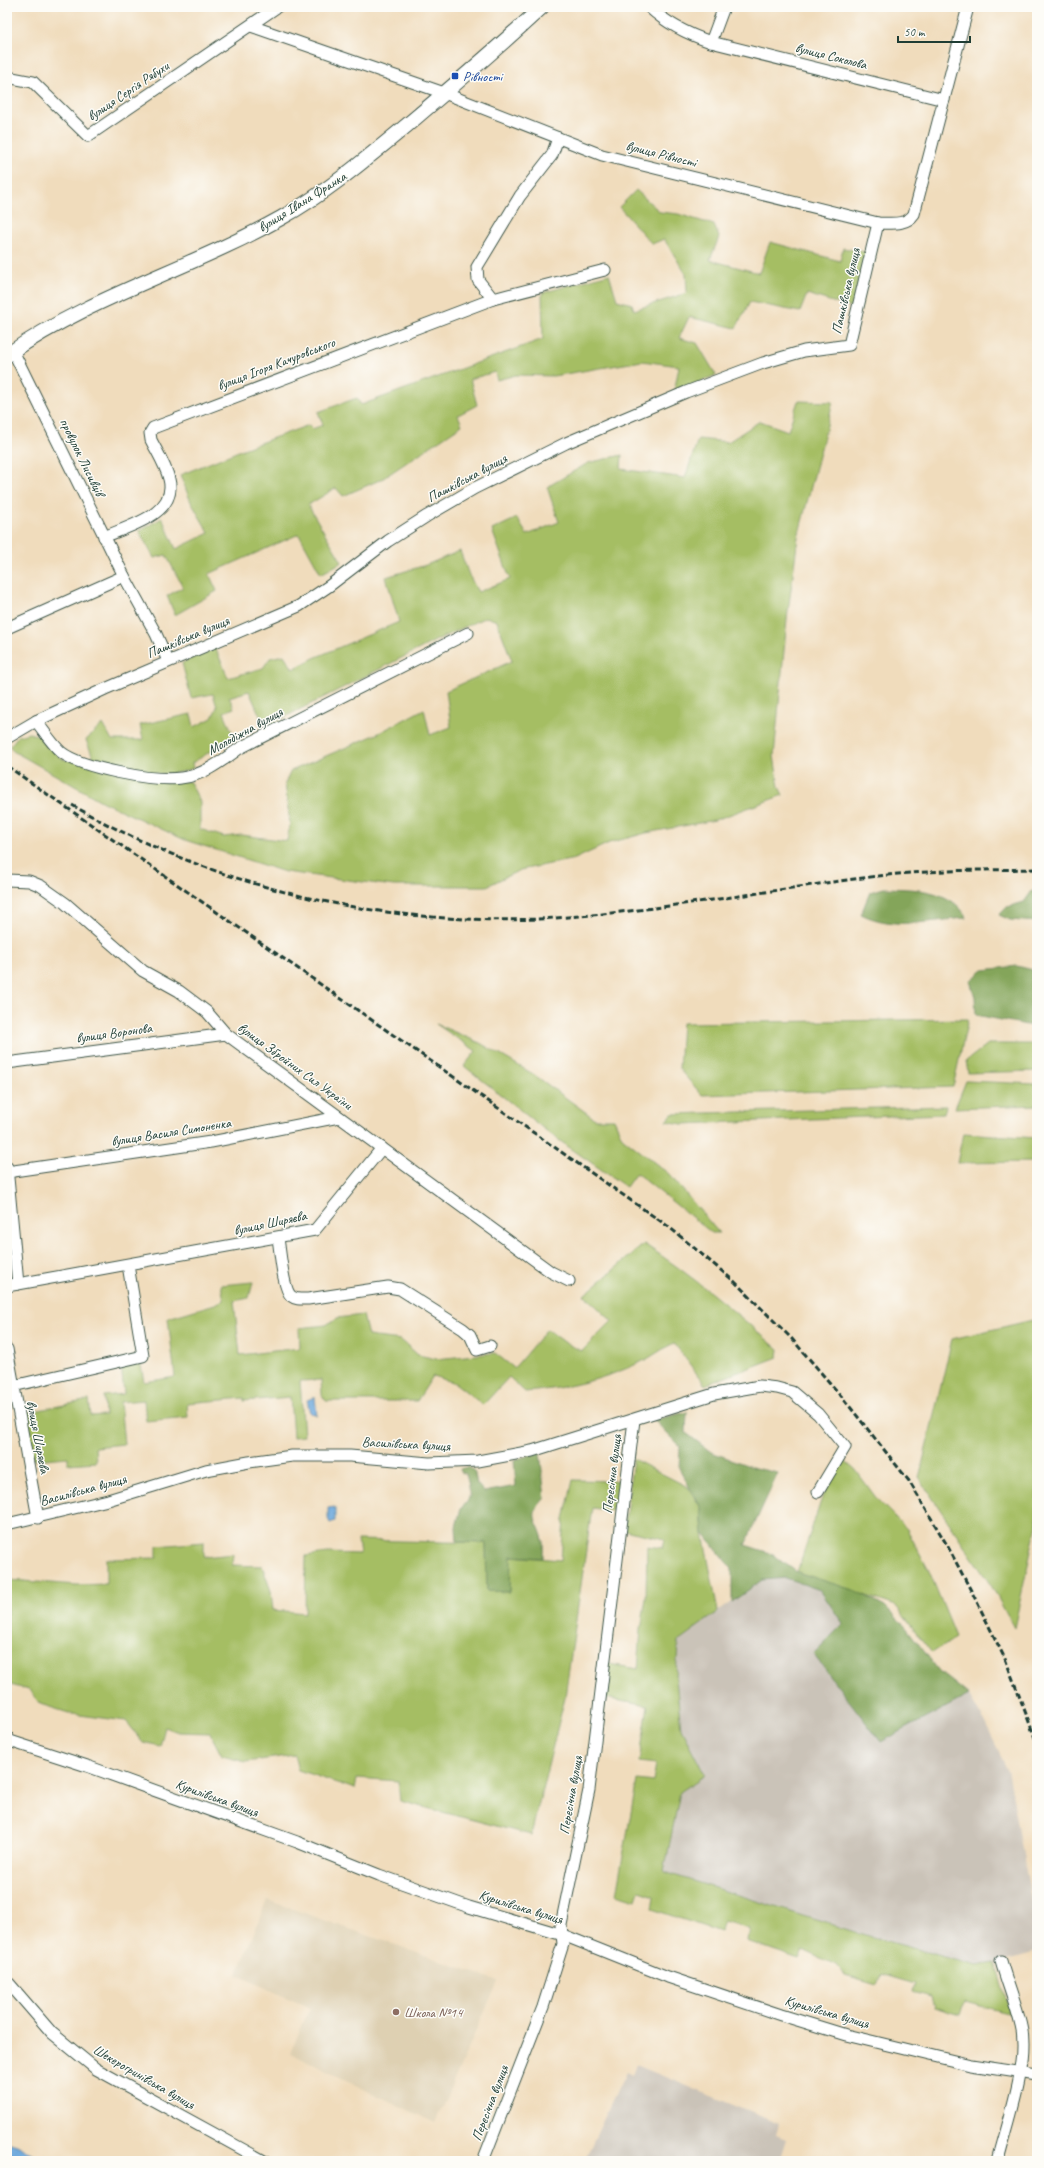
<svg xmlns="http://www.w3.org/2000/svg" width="1044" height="2168" viewBox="0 0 1044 2168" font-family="Caveat,sans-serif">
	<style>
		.built { fill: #ded0b2 }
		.industrial { fill: #cac3b8 }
		.green { fill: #a5be64; stroke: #627e4c }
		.forest { fill: #84a55a; stroke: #527147 }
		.water { fill: #69a6db; stroke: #447288 }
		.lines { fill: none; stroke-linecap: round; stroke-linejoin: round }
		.minor-casing { stroke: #3e5548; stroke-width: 13 }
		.major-casing { stroke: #3e5548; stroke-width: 16 }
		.minor { stroke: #fff; stroke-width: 11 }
		.major { stroke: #fff; stroke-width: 14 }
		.rail { stroke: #1f3d34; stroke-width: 3; stroke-dasharray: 6 3; stroke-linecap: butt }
		.transit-dot { fill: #1a4fb4; stroke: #fdfcf7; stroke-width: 1.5 }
		.education-dot { fill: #8d6e63; stroke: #fdfcf7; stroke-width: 1.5 }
		.labels { text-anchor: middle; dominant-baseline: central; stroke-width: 3; stroke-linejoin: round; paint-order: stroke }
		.street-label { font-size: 14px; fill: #1f3d34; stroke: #fdfcf7 }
		.transit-label { font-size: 14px; fill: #164399; stroke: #fdfcf7; text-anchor: start }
		.education-label { font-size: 14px; fill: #785e54; stroke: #fdfcf7; text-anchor: start }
	</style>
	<rect width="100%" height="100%" fill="#fdfcf7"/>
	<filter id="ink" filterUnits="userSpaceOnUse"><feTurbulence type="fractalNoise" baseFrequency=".025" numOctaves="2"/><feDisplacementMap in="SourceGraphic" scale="8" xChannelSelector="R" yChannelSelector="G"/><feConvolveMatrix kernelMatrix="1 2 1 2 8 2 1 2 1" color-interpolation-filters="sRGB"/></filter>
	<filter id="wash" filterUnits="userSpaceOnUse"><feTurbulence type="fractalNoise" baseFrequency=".012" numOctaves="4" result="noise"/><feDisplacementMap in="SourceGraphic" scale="16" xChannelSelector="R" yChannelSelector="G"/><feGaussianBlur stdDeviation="0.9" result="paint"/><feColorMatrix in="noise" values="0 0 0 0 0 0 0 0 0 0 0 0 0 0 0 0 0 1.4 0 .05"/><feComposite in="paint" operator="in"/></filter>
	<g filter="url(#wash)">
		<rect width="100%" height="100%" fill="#f0dcbc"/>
		<polygon class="built" points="267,1900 498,1981 435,2123 290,2053 310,2008 237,1975"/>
		<g class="industrial">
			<polygon points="777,1568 813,1583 885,1606 905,1626 939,1671 969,1695 985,1723 1008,1770 1037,1933 1037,1952 995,1963 977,1966 858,1933 664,1872 680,1792 705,1775 681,1729 676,1678 678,1641"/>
			<polygon points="636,2065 779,2124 776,2135 786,2139 779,2161 584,2161 626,2072 632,2075"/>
			<polygon points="1031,2082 1037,2083 1037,2119"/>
		</g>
		<g class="green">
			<polygon points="636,190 660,212 678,214 714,225 719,237 710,260 759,273 770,242 840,261 843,248 866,252 852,308 807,294 800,312 750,302 736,328 689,317 679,338 697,343 716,375 674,393 679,366 642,361 553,376 516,375 497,380 495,372 470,379 477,405 458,415 462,425 382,479 343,496 336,488 308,505 342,562 321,574 299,534 209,574 217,591 175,615 167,596 183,587 166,555 154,558 139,531 162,518 176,549 209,533 191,502 180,475 246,448 309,425 312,429 323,425 318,412 357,398 361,405 543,339 542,293 609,274 617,300 632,304 634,310 687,293 686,274 664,239 652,244 619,207"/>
			<path d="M 798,401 L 833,402 L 798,537 L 787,619 L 774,756 L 779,787 L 783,795 L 715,820 L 646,833 L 609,843 L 575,859 L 520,870 L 487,886 L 394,886 L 285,872 L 185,840 L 103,802 L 13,751 L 10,746 L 18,736 L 29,733 L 41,736 L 62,759 L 190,782 L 200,802 L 200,829 L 224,837 L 241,835 L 287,841 L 290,824 L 285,783 L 291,771 L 377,734 L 424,709 L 430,735 L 451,727 L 446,691 L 512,661 L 497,621 L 486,617 L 443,637 L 265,727 L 249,691 L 229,697 L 234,708 L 224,712 L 234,737 L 192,763 L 193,768 C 165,781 126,768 97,762 L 93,757 L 86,740 L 103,724 L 112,740 L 143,740 L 140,725 L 191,714 L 194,727 L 212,718 L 217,707 L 213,694 L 191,698 L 182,663 L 215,647 L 228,678 L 263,668 L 270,658 L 284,655 L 293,669 L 314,658 L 399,622 L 386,577 L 426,565 L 460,551 L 469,575 L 478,592 L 510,579 L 492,530 L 517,518 L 527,535 L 559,522 L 547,487 L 588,463 L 622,455 L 621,469 L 685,478 L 698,439 L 728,442 L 760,421 L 788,431 Z"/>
			<polygon points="968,1019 953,1087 702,1095 679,1069 682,1023"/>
			<polygon points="436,1024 480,1043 533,1074 595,1119 614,1119 622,1137 669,1174 719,1233 712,1233 636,1173 626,1187 553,1136 464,1066 476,1051"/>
			<polygon points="988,1044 1037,1044 1037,1071 968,1073 966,1061"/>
			<polygon points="966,1081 1037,1084 1037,1105 955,1108"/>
			<polygon points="946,1106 944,1114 682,1124 666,1121 672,1114"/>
			<polygon points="963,1133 1037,1138 1037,1162 957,1163"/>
			<path d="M 644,1244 C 692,1275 735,1312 779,1350 L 778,1357 L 705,1385 L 674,1343 C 661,1349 651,1358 639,1363 C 603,1380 564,1389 525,1392 L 509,1377 L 483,1405 L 455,1383 L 433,1376 L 417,1401 L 326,1401 L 322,1395 L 321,1380 L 300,1381 L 304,1436 L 293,1437 L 290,1397 L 244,1401 L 244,1398 L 187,1403 L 188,1417 L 146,1421 L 144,1400 L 120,1402 L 124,1444 L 95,1447 L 96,1462 L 68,1464 L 68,1457 L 33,1460 L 24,1413 L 89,1400 L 91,1416 L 105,1415 L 104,1396 L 124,1394 L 121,1364 L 140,1360 L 144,1382 L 175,1377 L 168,1318 L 215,1304 L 224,1300 L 221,1285 L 253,1282 L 249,1298 L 234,1301 L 240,1355 L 300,1348 L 299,1328 L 326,1325 L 337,1318 L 363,1315 L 368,1336 L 401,1340 L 418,1355 L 436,1359 L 495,1353 L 514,1368 L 547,1329 L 567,1344 L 582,1351 L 612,1321 L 584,1295 Z"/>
			<polygon points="1037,1319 1037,1524 1014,1628 992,1587 919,1478 952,1339"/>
			<polygon points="633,1459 688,1487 701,1508 703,1533 718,1612 678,1641 676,1678 681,1729 705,1775 680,1792 664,1872 858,1933 977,1966 995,1963 1011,2014 965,2002 961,2015 934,2007 931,1997 913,1992 915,1984 881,1974 877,1985 845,1976 836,1965 803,1950 799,1959 747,1941 749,1929 724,1921 720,1932 652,1909 654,1896 639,1891 636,1900 616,1894 637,1780 653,1782 656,1764 639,1762 648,1706 600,1697 603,1663 638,1669 641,1629 646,1598 647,1546 663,1548 665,1539 624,1530"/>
			<polygon points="843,1459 855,1469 877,1499 907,1529 929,1571 956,1637 932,1653 896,1606 797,1572 823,1495"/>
			<polygon points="573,1480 622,1481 616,1511 592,1508 565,1697 531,1835 400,1801 398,1781 357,1778 355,1789 298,1770 294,1755 246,1762 222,1756 210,1733 178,1732 165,1727 160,1746 143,1742 126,1721 72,1714 40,1704 29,1690 7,1684 7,1593 9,1580 77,1585 106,1584 106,1559 157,1558 157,1546 204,1542 204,1557 233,1554 232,1565 262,1566 271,1591 273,1610 305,1613 306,1556 327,1553 360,1554 358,1540 486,1543 487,1591 510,1592 510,1556 561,1560 564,1519"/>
		</g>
		<g class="forest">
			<path d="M 884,888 C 913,889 951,888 967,918 C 931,920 895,931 861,914 L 870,892 Z"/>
			<polygon points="1032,891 1037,892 1037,922 1010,920 999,915 1007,907 1024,902"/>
			<polygon points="1017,966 1037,971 1037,1027 976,1015 975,997 970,981 983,970"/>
			<polygon points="687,1412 686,1433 711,1452 755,1468 778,1473 745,1545 770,1553 797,1572 856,1591 885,1606 905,1626 939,1671 969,1695 881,1742 813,1654 843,1624 820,1590 786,1578 762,1580 732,1602 732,1569 703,1533 701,1508 679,1468 680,1447 654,1420"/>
			<path d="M 540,1452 L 545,1498 C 528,1516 536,1517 542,1536 C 544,1542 543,1551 543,1558 L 511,1556 L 510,1592 L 487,1591 L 486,1543 L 457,1542 L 456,1527 L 461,1508 C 474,1499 469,1487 466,1474 L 461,1472 L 460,1469 L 467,1467 L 474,1470 L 477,1484 L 484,1492 L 516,1486 L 514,1460 Z"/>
		</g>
		<g class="water">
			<polygon points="315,1397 317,1416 316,1416 315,1414 310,1413 307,1400"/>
			<polygon points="335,1507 335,1521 330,1523 328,1519 328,1508"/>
			<polygon points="7,2142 17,2145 45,2161 7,2161"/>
		</g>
	</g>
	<g filter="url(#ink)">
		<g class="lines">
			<g class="minor-casing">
				<g id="minor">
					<path d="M 649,7 C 667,24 687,34 711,42 L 944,100"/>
					<path d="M 251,26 L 444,93 L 602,155 L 878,223 C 891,223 906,226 914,214 L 968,7"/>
					<polyline points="711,42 724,7"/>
					<polyline points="7,77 33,82 88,136 277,7"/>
					<polyline points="558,138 552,155 520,196 477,267 478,280 493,299 605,270"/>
					<polyline points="13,351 124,576 156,634 168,661"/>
					<path d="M 104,537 C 129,526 178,514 169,479 C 166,466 157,452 151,440 L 150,433 L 153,428 L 493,299"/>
					<polyline points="7,628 124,576"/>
					<path d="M 36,721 C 44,731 51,743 61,752 C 81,768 155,782 181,778 C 203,776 223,760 240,748 L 468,633"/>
					<polyline points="7,738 36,721 105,689 299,606 329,586 388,541 427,516 475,488 566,443 686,392 763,363 804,351 849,345 878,223"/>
					<polyline points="7,880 29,881 41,886 65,903 143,971 179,991 207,1012 226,1034 551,1272 569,1281"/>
					<polyline points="7,1063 226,1034"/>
					<polyline points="7,1167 18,1284"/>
					<polyline points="7,1172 211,1142 339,1117"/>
					<path d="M 278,1238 C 280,1250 283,1289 291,1296 C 296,1300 302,1299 308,1299 L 388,1287 L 400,1289 L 463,1329 L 470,1335 L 477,1350 L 490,1346"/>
					<polyline points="7,1286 315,1230 382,1148"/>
					<polyline points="7,1349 38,1518"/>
					<polyline points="13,1386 143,1356 128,1265"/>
					<polyline points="7,1524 108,1500 206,1470 249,1462 292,1456 350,1456 429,1463 478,1461 532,1451 714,1394 760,1386 777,1388 792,1392 818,1414 845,1447 818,1492"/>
					<polyline points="7,1736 10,1741 87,1766 297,1842 379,1875 469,1907 563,1935 668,1977 781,2015 846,2035 971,2065 1037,2075"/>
					<polyline points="7,1981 52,2033 96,2069 264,2161"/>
					<polyline points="483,2161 543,2007 563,1944 561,1925 589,1790 634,1420"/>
					<path d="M 998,2161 C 1007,2125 1030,2061 1021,2026 C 1016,2004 1007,1983 1001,1961"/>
				</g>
			</g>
			<g class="major-casing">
				<path id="major" d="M 7,355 C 91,296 192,268 281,218 C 326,193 366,159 406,126 C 452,87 498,48 542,7"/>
			</g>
			<use href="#minor" class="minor"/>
			<use href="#major" class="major"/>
			<g class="rail">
				<polyline points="7,766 669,1227 735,1282 792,1339 842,1397 909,1481 947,1545 978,1604 1006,1661 1037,1743"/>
				<path d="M 72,805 C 212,886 376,926 538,919 C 652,913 765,890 878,876 C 931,870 984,870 1037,869"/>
			</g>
		</g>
	</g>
	<rect class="transit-dot" x="451" y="72" width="8" height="8" rx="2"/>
	<circle class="education-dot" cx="396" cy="2012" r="4"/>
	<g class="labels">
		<g class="street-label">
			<text transform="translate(831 56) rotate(14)">вулиця Соколова</text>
			<text transform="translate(128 91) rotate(-34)">вулиця Сергія Рябухи</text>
			<text transform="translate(661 154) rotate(14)">вулиця Рівності</text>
			<text transform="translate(302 202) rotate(-32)">вулиця Івана Франка</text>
			<text transform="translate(846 291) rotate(-77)">Пашківська вулиця</text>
			<text transform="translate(276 364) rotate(-21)">вулиця Ігоря Качуровського</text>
			<text transform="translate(82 457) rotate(64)">провулок Лисивців</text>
			<text transform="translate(467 478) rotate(-28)">Пашківська вулиця</text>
			<text transform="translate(188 637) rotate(-23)">Пашківська вулиця</text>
			<text transform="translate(245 731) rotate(-29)">Молодіжна вулиця</text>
			<text transform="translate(114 1033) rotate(-8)">вулиця Воронова</text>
			<text transform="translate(295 1066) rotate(36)">вулиця Збройних Сил України</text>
			<text transform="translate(171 1132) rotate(-9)">вулиця Василя Симоненка</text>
			<text transform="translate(270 1223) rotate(-12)">вулиця Ширяєва</text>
			<text transform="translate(38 1437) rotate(79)">вулиця Ширяєва</text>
			<text transform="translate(406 1444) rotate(3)">Василівська вулиця</text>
			<text transform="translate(612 1474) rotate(-83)">Пересічна вулиця</text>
			<text transform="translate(83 1490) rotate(-15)">Василівська вулиця</text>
			<text transform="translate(571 1795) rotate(-80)">Пересічна вулиця</text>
			<text transform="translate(217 1798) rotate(20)">Курилівська вулиця</text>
			<text transform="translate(521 1907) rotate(17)">Курилівська вулиця</text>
			<text transform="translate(827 2012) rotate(16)">Курилівська вулиця</text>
			<text transform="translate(144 2077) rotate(30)">Шекерогринівська вулиця</text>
			<text transform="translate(490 2103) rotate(-69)">Пересічна вулиця</text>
		</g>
		<g class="transit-label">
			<text x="463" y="76">Рівності</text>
		</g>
		<g class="education-label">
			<text x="404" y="2012">Школа №14</text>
		</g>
	</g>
	<rect width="1044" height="2168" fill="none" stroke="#fdfcf7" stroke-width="24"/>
	<path d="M898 36v6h72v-6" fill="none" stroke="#1f3d34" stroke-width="2"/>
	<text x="904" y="36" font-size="12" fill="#1f3d34" stroke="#fdfcf7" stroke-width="3" paint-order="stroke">50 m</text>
</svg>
